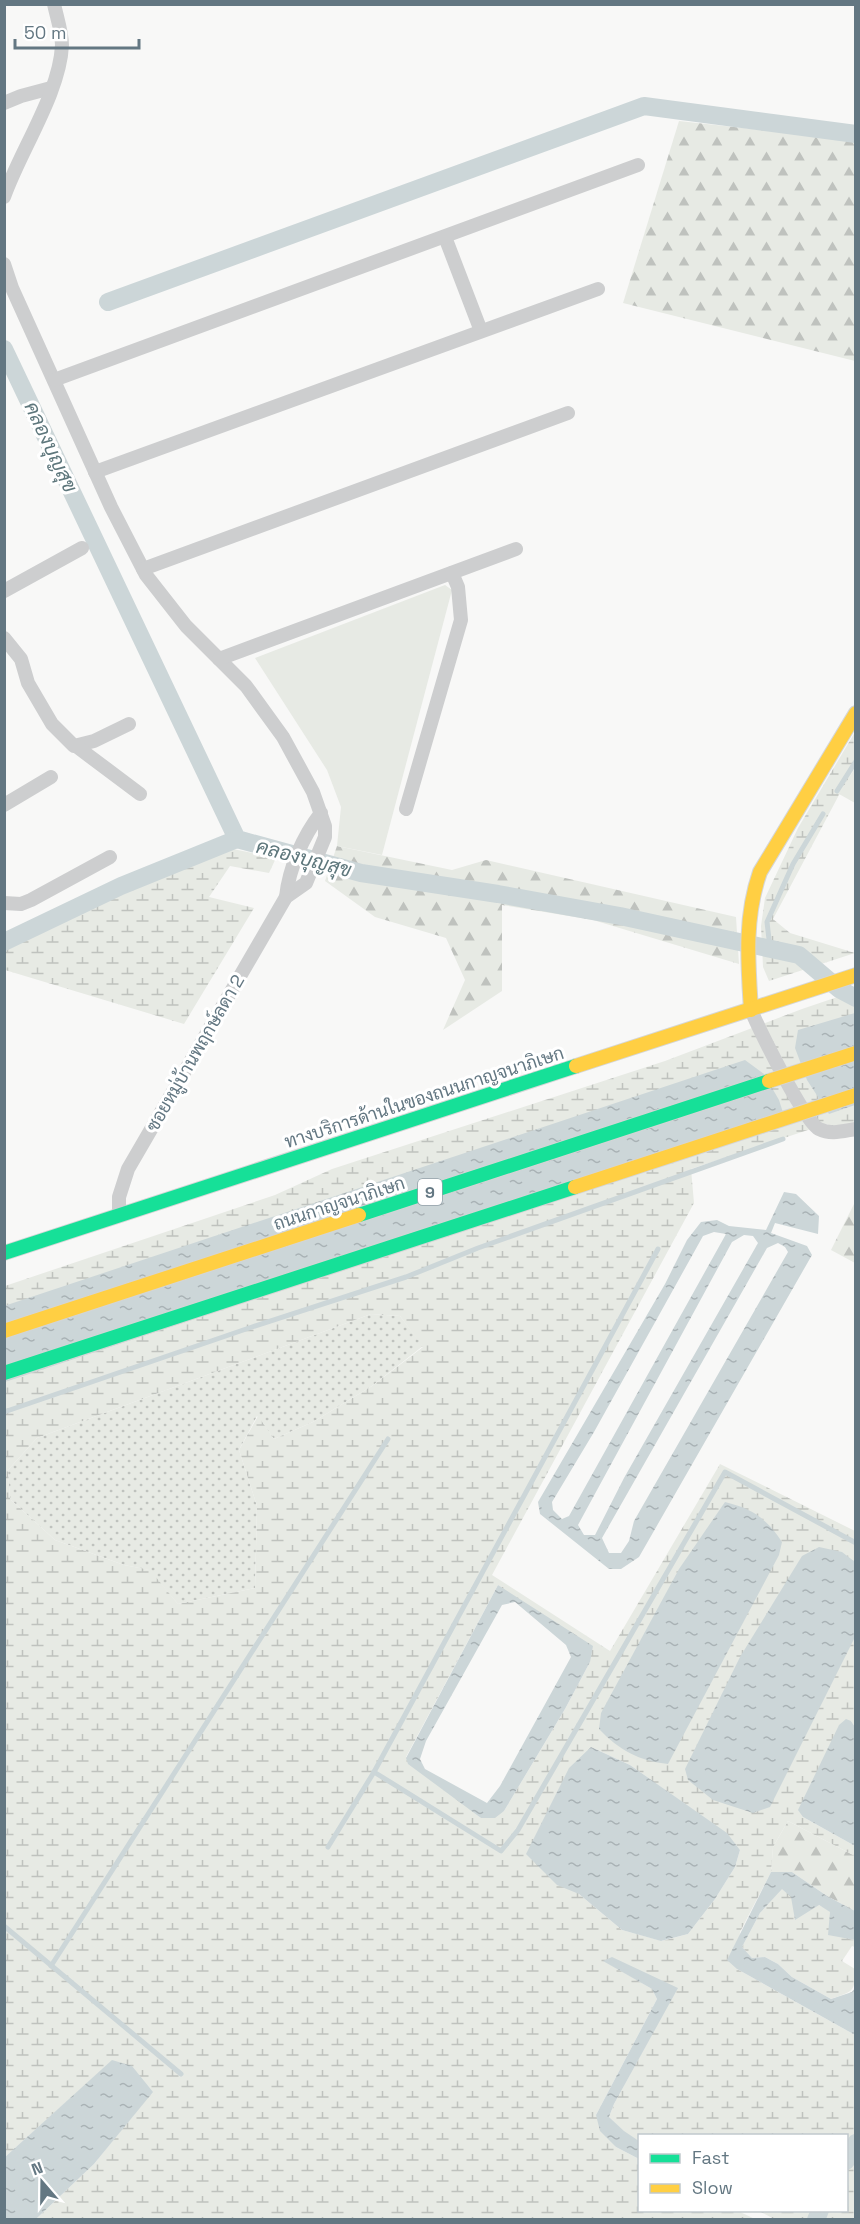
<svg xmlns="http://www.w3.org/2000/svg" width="860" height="2224" viewBox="0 0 860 2224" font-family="'Space Grotesk',Sarabun,sans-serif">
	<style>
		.grass { fill: url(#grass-dots) }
		.forest { fill: url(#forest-firs) }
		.wetland { fill: url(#wetland-marsh); fill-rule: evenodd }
		.garden { fill: #e7eae4 }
		.water { fill: url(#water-ripples); fill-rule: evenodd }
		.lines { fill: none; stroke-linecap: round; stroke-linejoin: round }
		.stream { stroke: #ccd6d8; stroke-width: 5 }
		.canal { stroke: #ccd6d8; stroke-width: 18 }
		.fast-casing { stroke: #d5d6d6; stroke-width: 16 }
		.slow-casing { stroke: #d5d6d6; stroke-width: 16 }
		.street { stroke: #cdcecf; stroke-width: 14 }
		.fast { stroke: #16e098; stroke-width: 14 }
		.slow { stroke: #ffcf43; stroke-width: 14 }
		.fast-bridge-casing { stroke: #d5d5d5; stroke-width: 16; stroke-linecap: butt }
		.slow-bridge-casing { stroke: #d5d5d5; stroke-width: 16; stroke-linecap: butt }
		.fast-bridge { stroke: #16e098; stroke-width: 14 }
		.slow-bridge { stroke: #ffcf43; stroke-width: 14 }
		.labels { text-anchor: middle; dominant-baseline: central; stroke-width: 6; stroke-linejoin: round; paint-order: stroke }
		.shield { fill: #fff; stroke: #92a0a8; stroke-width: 1.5 }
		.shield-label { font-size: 16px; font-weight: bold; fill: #637782 }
		.street-label { font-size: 18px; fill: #637782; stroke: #fff }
		.water-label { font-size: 20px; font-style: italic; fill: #5e777c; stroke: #fff }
	</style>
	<defs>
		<pattern id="grass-dots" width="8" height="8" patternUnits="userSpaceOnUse" patternTransform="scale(1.5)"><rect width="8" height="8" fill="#e7eae4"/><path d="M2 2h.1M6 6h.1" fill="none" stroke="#bfc2be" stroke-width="1.8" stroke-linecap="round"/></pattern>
		<pattern id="forest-firs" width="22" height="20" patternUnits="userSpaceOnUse" patternTransform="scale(1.5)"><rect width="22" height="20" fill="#e7eae4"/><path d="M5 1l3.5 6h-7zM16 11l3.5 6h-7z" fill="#bfc2be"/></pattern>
		<pattern id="wetland-marsh" width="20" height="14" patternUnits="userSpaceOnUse" patternTransform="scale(1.5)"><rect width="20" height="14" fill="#e7eae4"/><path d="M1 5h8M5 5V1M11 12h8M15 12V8" fill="none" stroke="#bfc2be"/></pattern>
		<pattern id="water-ripples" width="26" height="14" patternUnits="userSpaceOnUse" patternTransform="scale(1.5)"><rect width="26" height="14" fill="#ccd6d8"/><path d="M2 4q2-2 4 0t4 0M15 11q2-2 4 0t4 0" fill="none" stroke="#a9b2b5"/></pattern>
	</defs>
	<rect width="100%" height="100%" fill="#f8f8f7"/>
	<polygon class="grass" points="371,1314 400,1316 423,1346 372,1386 313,1422 274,1439 257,1416 239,1450 257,1506 255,1588 178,1604 149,1570 124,1565 55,1540 10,1499 8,1470 37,1438"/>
	<g class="forest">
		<polygon points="679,121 855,140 855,361 623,303"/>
		<polygon points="337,846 452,870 486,860 736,917 739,964 593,920 502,905 502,991 443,1030 465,980 446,938 375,917 325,881"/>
		<polygon points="855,1202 855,1263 831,1250"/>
		<polygon points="788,1821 855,1856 855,1911 827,1896 792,1872 771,1872 773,1847"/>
	</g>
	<g class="wetland">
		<polygon points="855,732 855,768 839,795 773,919 790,933 855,953 769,981 763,967 761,926 765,898 798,828"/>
		<polygon points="233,849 276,858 269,873 230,866 209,897 254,908 184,1024 5,970 5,953 9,945 142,883"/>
		<path d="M 855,991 L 855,1125 L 834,1127 L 826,1124 L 691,1169 L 694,1203 L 492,1575 L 610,1651 L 720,1464 L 855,1531 L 855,1727 L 851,1721 L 803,1817 L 855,1846 L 855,1856 L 788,1821 L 773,1847 L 771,1872 L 740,1932 L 737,1969 L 855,2035 L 855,2219 L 774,2219 L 759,2211 L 846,2210 L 846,2136 L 640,2136 L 639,2141 L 624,2132 L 609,2117 L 614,2104 L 677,1988 L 604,1961 L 652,1989 L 657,1999 L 596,2115 L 616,2147 L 639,2159 L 640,2210 L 738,2211 L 755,2219 L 36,2219 L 94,2164 L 152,2092 L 112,2061 L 5,2157 L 5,1286 L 275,1195 L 332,1169 L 665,1061 L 802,1009 ZM 371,1314 L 400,1316 L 423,1347 L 372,1386 L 313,1422 L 274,1439 L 258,1416 L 239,1450 L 257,1506 L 255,1588 L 178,1604 L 150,1570 L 124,1565 L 55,1540 L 10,1499 L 8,1470 L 37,1438 ZM 498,1585 L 590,1662 L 565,1709 L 504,1811 L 481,1818 L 406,1757 ZM 591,1747 L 630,1765 L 726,1833 L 740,1850 L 735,1867 L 715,1899 L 688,1934 L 662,1941 L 622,1930 L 579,1894 Z"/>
		<path d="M 782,1888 C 797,1904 814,1899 829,1911 C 837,1918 843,1930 849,1939 L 855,1940 L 855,1947 L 852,1946 L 842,1961 L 855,1969 C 855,1993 853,1991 831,1999 L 792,1977 L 778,1964 L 765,1957 L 752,1958 L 742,1947 L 760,1913 Z"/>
	</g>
	<g class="garden">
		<polygon points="445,585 452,590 382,855 337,846 341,807 327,770 255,658"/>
		<polygon points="855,768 855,803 839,794"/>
	</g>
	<g class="water">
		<polygon points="855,1013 855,1105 829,1114 807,1080 795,1048 798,1030"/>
		<polygon points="745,1060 764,1074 779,1100 786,1122 5,1382 4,1306"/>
		<path d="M 784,1192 L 796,1194 L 819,1216 L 818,1234 L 775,1223 L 771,1233 L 807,1246 L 812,1255 L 639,1557 L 621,1569 L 609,1569 L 540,1514 L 538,1502 L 665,1284 L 687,1240 L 701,1222 L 717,1220 L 729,1226 L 766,1230 ZM 714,1232 L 726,1234 L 569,1516 L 562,1519 L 553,1510 L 552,1502 L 594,1432 L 703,1236 ZM 744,1235 L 753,1236 L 758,1243 L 624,1478 L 595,1535 L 584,1535 L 578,1525 L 732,1242 ZM 778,1243 L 785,1247 L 788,1252 L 634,1521 L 629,1541 L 621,1553 L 609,1553 L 602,1538 L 767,1248 Z"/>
		<path d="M 725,1502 C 753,1509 766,1518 782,1542 L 779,1555 L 668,1764 C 639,1761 619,1750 599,1729 L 601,1713 L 679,1569 Z"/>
		<polygon points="819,1547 842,1552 855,1562 855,1637 770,1807 753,1813 713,1800 688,1780 685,1769 740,1657 802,1556"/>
		<path d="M 498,1585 L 593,1646 L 590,1662 L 565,1709 L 504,1811 L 495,1818 L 481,1818 L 408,1764 L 406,1758 ZM 515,1602 L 566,1645 L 571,1657 L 500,1786 L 487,1803 L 425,1769 L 420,1759 L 426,1741 L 502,1605 Z"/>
		<polygon points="846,1719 851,1721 855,1727 855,1846 803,1817 798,1810 839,1725"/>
		<polygon points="591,1747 630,1765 727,1833 740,1850 735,1867 715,1899 688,1934 661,1941 622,1930 579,1894 557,1885 526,1854 569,1768"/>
		<polygon points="771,1872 792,1872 827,1896 855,1911 855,1940 828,1935 830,1912 819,1905 795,1920 791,1897 782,1889 760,1913 742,1947 752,1958 765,1957 778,1964 792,1977 831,1999 852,1992 855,1988 855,2035 737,1969 727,1960"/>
		<polygon points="612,1957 678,1988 614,2104 609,2117 624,2131 639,2141 639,2159 616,2147 600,2131 596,2115 657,1999 652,1989 603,1961"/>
		<polygon points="112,2060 132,2066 153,2092 94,2164 36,2219 5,2219 5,2157"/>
	</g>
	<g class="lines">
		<g class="stream">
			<polyline points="837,791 856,761"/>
			<polyline points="770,948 767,922 793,864 823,814"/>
			<polyline points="4,1412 252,1327 406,1277 478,1248 783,1139"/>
			<polyline points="374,1772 501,1851 518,1830 725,1472 856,1543"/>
			<polyline points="328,1847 374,1772 658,1249"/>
			<polyline points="4,1926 181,2074"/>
			<polyline points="51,1966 388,1439"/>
		</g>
		<g class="canal">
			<polyline points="108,302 644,106 856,134"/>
			<polyline points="4,349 237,839 361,873 498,894 620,916 799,955 839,989 856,998"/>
			<polyline points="4,942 121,886 237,839"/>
			<polyline points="846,2161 856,2143"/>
			<polyline points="816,2220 820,2210"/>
		</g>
		<g class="fast-casing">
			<polyline id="fast" points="4,1253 576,1066"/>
		</g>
		<g class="slow-casing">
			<g id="slow">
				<path d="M 751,1010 C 748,963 744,918 760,872 L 856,713"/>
				<polyline points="576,1066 856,975"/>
			</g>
		</g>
		<g class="street">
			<polyline points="4,103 21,96 51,88"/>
			<path d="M 4,197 C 20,151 60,93 62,45 C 62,32 57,18 54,4"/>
			<polyline points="445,237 481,331"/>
			<polyline points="4,264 12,288 111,507 146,575 186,626 246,686 283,737 313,792 325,826 325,837 306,883 286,897 128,1169 119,1197 119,1215"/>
			<polyline points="54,380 638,165"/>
			<polyline points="95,472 598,289"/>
			<polyline points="143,569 568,413"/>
			<polyline points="4,591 82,548"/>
			<polyline points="4,638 21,659 28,683 52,724 74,746 94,741 129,724"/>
			<polyline points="219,659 516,549"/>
			<polyline points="76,746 140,794"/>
			<polyline points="4,805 51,777"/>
			<polyline points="406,809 461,620 458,587 452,573"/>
			<path d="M 286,897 C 289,868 303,836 321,813"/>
			<polyline points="4,903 21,904 31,900 110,857"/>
			<path d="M 751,1010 C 759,1029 805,1123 819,1129 C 831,1135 843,1131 856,1129"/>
		</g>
		<use href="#fast" class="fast"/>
		<use href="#slow" class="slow"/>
		<g class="fast-bridge-casing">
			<g id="fast-bridge">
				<polyline points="359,1215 769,1081"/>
				<polyline points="4,1373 575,1187"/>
			</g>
		</g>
		<g class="slow-bridge-casing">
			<g id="slow-bridge">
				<polyline points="769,1081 856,1053"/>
				<polyline points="575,1187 856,1095"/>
				<polyline points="4,1331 359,1215"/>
			</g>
		</g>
		<use href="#fast-bridge" class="fast-bridge"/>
		<use href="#slow-bridge" class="slow-bridge"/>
	</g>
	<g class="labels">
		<rect class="shield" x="418" y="1179" width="24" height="26" rx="4.5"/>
		<g class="shield-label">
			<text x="430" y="1192">9</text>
		</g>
		<g class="street-label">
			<text transform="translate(195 1053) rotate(-60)">ซอยหมู่บ้านพฤกษ์ลดา 2</text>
			<text transform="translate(424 1097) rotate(-18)">ทางบริการด้านในของถนนกาญจนาภิเษก</text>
			<text transform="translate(339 1203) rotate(-18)">ถนนกาญจนาภิเษก</text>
		</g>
		<g class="water-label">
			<text transform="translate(51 447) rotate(65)">คลองบุญสุข</text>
			<text transform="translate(304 858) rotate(15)">คลองบุญสุข</text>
		</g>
	</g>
	<rect width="860" height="2224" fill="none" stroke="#637782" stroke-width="12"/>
	<rect x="638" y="2134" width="210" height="78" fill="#ffffff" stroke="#c1c9cd" stroke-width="1.5"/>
	<rect x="650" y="2154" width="30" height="9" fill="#16e098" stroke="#c1c9cd" stroke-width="1.5"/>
	<text x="692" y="2164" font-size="18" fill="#637782">Fast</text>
	<rect x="650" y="2184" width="30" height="9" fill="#ffcf43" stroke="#c1c9cd" stroke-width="1.5"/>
	<text x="692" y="2194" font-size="18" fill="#637782">Slow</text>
	<g transform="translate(42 2182) rotate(340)" stroke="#ffffff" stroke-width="4.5" paint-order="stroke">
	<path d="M0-4.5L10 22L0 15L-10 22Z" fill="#637782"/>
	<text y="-9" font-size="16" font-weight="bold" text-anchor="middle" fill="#637782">N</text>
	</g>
	<path d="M15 39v9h124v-9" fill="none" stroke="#637782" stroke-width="3"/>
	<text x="24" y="39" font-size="18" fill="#637782" stroke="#ffffff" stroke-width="4.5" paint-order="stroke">50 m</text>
</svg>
